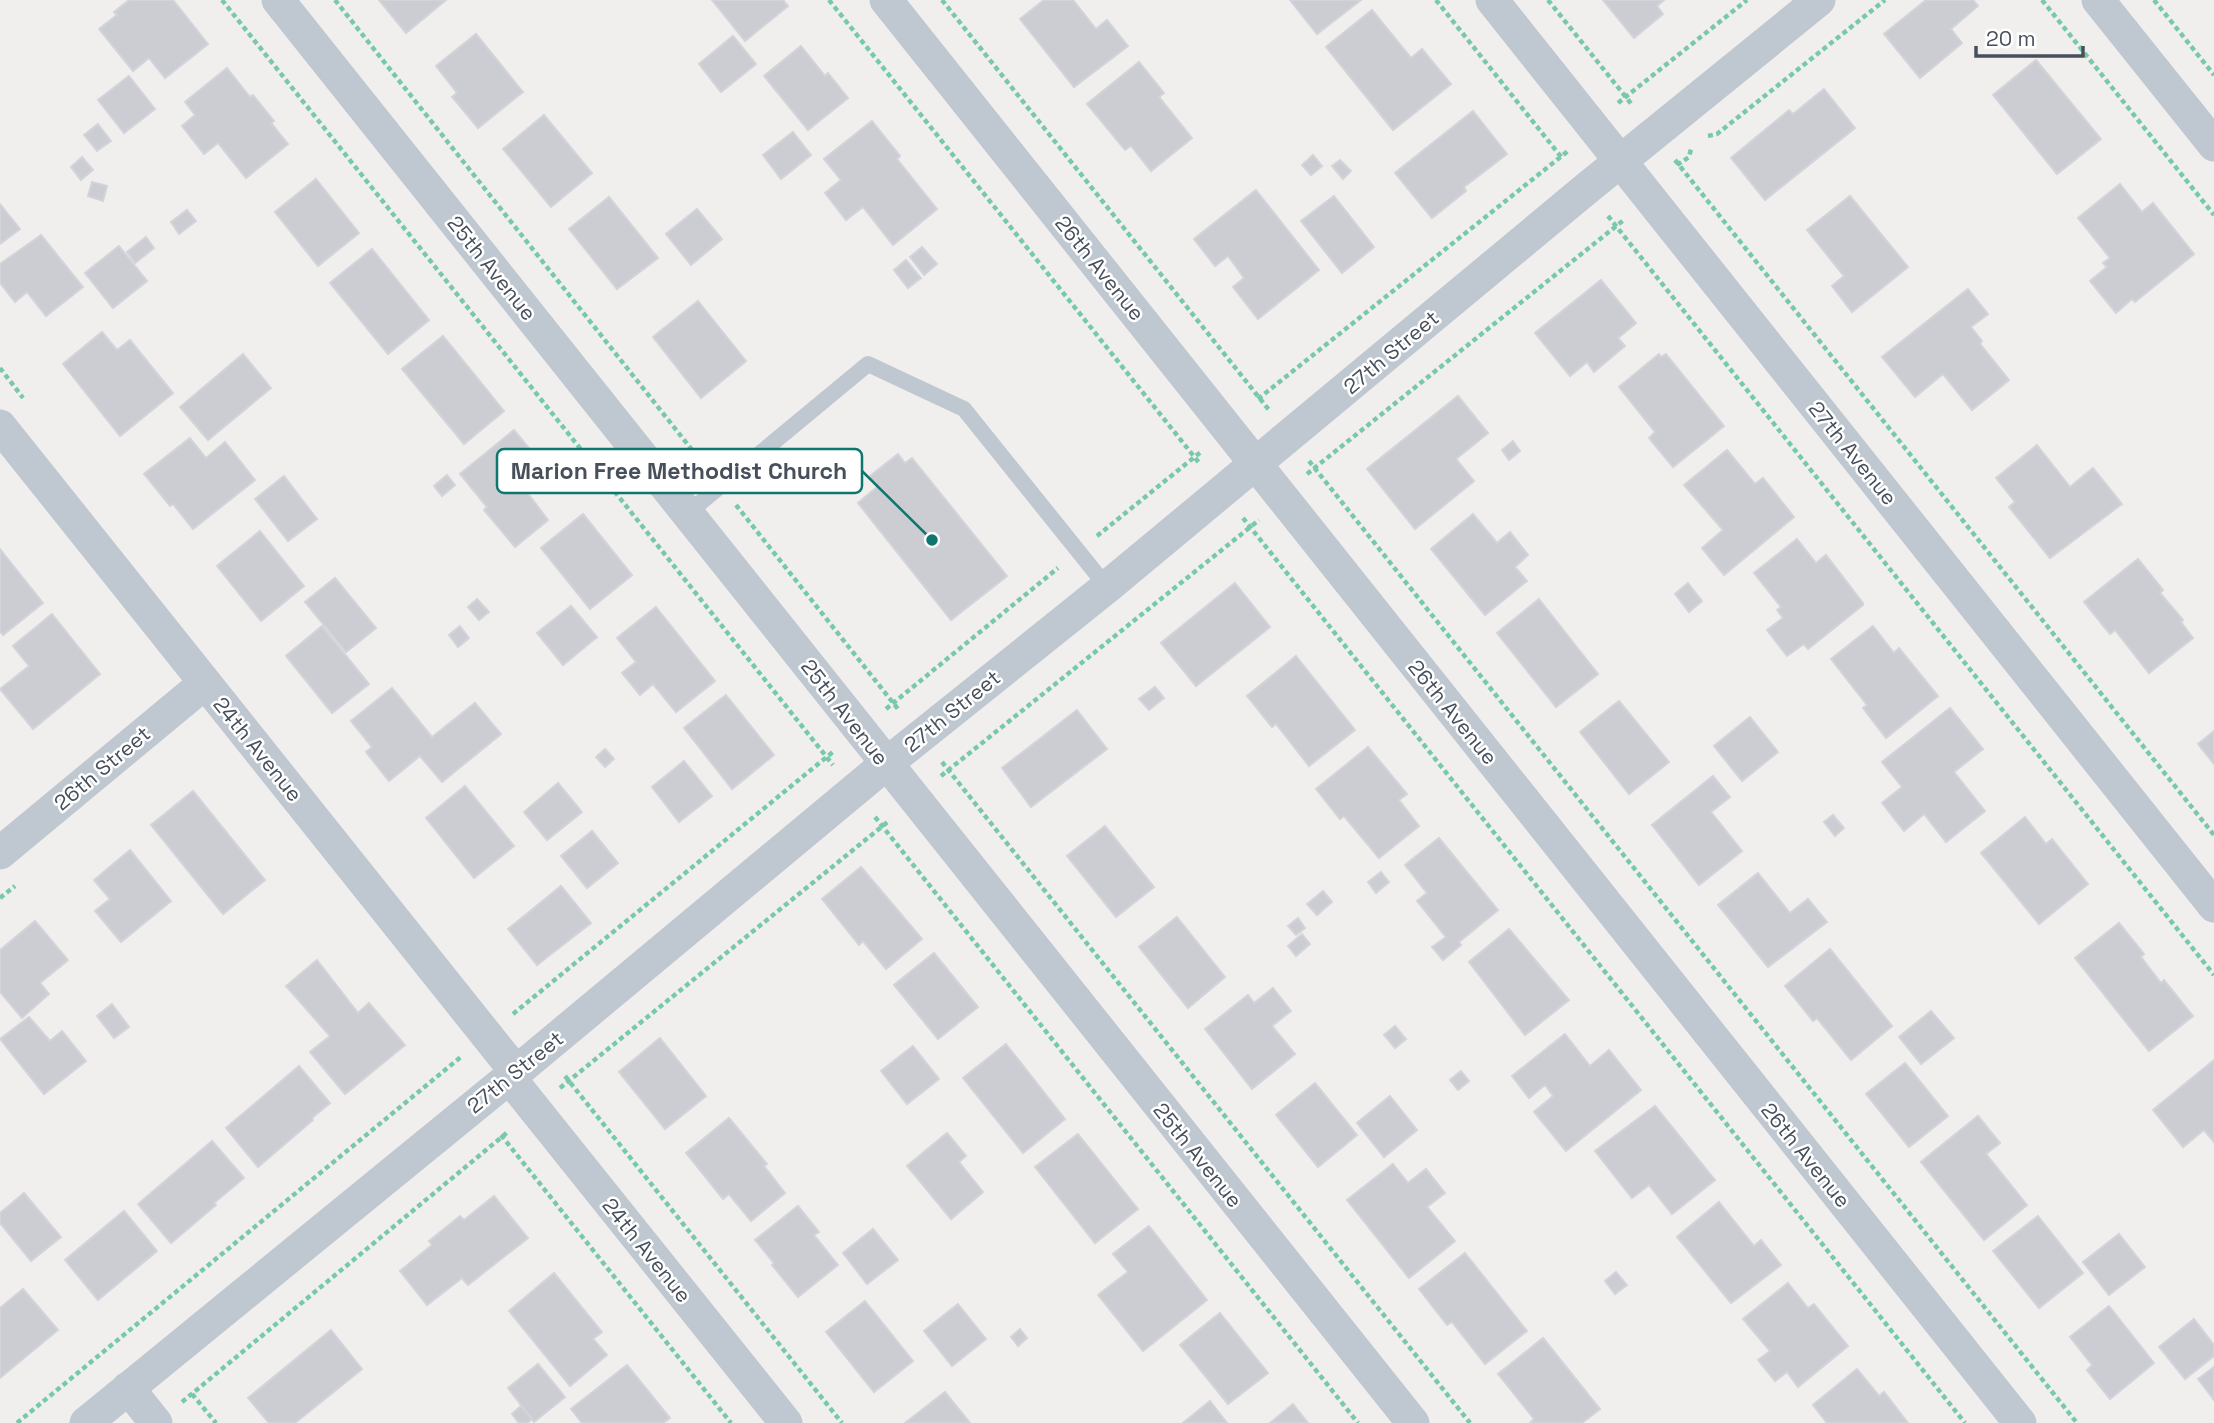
<svg xmlns="http://www.w3.org/2000/svg" width="2214" height="1423" viewBox="0 0 2214 1423" font-family="'Space Grotesk',sans-serif">
	<style>
		.building { fill: #cbcdd3; stroke: #d3d4da; stroke-width: 2 }
		.lines { fill: none; stroke-linecap: round; stroke-linejoin: round }
		.path { stroke: #78c9ab; stroke-width: 4.5; stroke-dasharray: 5 3.5; stroke-linecap: butt }
		.service { stroke: #bfc7d0; stroke-width: 16 }
		.minor { stroke: #bfc7d0; stroke-width: 33 }
		.labels { text-anchor: middle; dominant-baseline: central; stroke-width: 5; stroke-linejoin: round; paint-order: stroke }
		.street-label { font-size: 21px; fill: #474f5b; stroke: #fff }
		.leader { fill: none; stroke: #0f766e; stroke-width: 2.5 }
		.callout-dot { fill: #0f766e; stroke: #fff; stroke-width: 2.5 }
		.callout { fill: #fff; stroke: #0f766e; stroke-width: 2.5 }
		.callout-label { font-size: 23px; text-anchor: middle; font-weight: bold; fill: #474f5b }
	</style>
	<rect width="100%" height="100%" fill="#f1efee"/>
	<g class="building">
		<polygon points="129,0 173,0 208,44 165,78 149,58 133,71 99,29 117,15 114,12"/>
		<polygon points="379,0 446,0 406,33"/>
		<polygon points="712,0 783,0 788,6 745,41"/>
		<polygon points="1044,0 1073,0 1096,29 1107,20 1128,46 1074,87 1020,19"/>
		<polygon points="1290,0 1361,0 1317,34"/>
		<polygon points="1603,0 1664,0 1657,6 1663,14 1634,38"/>
		<polygon points="1926,0 1973,0 1978,6 1951,29 1962,43 1920,78 1884,34"/>
		<polygon points="1372,10 1411,58 1422,49 1451,84 1393,130 1326,47"/>
		<polygon points="476,34 523,92 478,128 452,97 457,93 436,66"/>
		<polygon points="733,36 756,64 721,92 699,64"/>
		<polygon points="801,46 825,76 828,73 848,98 808,130 764,76"/>
		<polygon points="2036,60 2101,139 2057,174 1993,95"/>
		<polygon points="1139,62 1164,93 1159,97 1192,138 1151,171 1131,146 1125,150 1087,104"/>
		<polygon points="227,68 250,97 253,95 274,121 271,123 288,144 246,178 218,143 204,154 182,126 195,115 185,102"/>
		<polygon points="129,76 155,109 124,133 98,100"/>
		<polygon points="1824,89 1855,128 1765,200 1731,158 1789,110 1793,114"/>
		<polygon points="1473,111 1507,154 1464,187 1466,191 1432,218 1395,173"/>
		<polygon points="544,115 592,173 551,207 503,149"/>
		<polygon points="872,121 900,156 897,159 937,209 893,245 863,207 846,220 825,193 841,180 824,159"/>
		<polygon points="98,124 111,141 97,151 84,135"/>
		<polygon points="793,132 811,155 781,179 763,155"/>
		<polygon points="1313,155 1322,166 1311,175 1302,165"/>
		<polygon points="82,157 93,170 81,180 71,167"/>
		<polygon points="1340,160 1351,171 1343,179 1332,166"/>
		<polygon points="316,179 359,233 318,266 275,212"/>
		<polygon points="92,182 107,186 103,201 88,196"/>
		<polygon points="2120,184 2142,212 2153,203 2194,254 2135,302 2132,299 2116,313 2090,281 2107,267 2103,263 2110,258 2078,218"/>
		<polygon points="1256,190 1319,270 1258,319 1233,287 1244,278 1228,256 1215,266 1194,239"/>
		<polygon points="1334,196 1374,247 1342,273 1301,221"/>
		<polygon points="1850,196 1908,267 1852,312 1832,286 1844,276 1807,230"/>
		<polygon points="609,197 658,258 617,289 569,229"/>
		<polygon points="0,204 20,229 0,244"/>
		<polygon points="697,209 722,239 691,265 666,234"/>
		<polygon points="187,210 196,221 179,234 171,222"/>
		<polygon points="41,235 83,287 46,316 27,292 15,302 0,283 0,264"/>
		<polygon points="146,237 154,248 135,263 127,252"/>
		<polygon points="119,246 147,281 113,308 85,273"/>
		<polygon points="922,247 937,264 924,275 910,257"/>
		<polygon points="372,249 429,320 388,354 330,283"/>
		<polygon points="906,260 921,278 908,288 894,270"/>
		<polygon points="1601,280 1636,323 1618,338 1625,346 1594,372 1587,362 1570,376 1535,333"/>
		<polygon points="1968,289 1988,314 1971,327 1982,341 1980,344 2009,380 1972,410 1943,374 1915,397 1882,357"/>
		<polygon points="698,301 746,361 701,398 653,337"/>
		<polygon points="102,332 117,350 130,340 173,393 120,436 63,364"/>
		<polygon points="443,336 504,411 464,444 402,369"/>
		<polygon points="243,354 271,388 208,440 180,407"/>
		<polygon points="1659,354 1661,357 1666,354 1724,426 1673,467 1649,438 1655,432 1619,387"/>
		<polygon points="1458,396 1488,433 1456,459 1474,481 1415,529 1367,469"/>
		<polygon points="514,430 546,469 523,487 548,520 515,547 484,510 487,507 460,474"/>
		<polygon points="190,438 206,458 225,442 255,480 193,529 173,504 170,506 144,474"/>
		<polygon points="1513,441 1520,451 1509,460 1502,450"/>
		<polygon points="2037,445 2070,487 2093,468 2122,504 2050,558 2009,507 2015,502 1996,478"/>
		<polygon points="1727,450 1755,484 1763,478 1794,517 1724,575 1702,548 1723,530 1684,485"/>
		<polygon points="898,454 905,463 912,458 1007,576 951,620 858,503 877,487 869,477"/>
		<polygon points="447,475 455,485 442,496 434,486"/>
		<polygon points="284,476 317,519 288,541 255,499"/>
		<polygon points="583,514 632,575 590,609 541,548"/>
		<polygon points="1473,514 1497,543 1510,532 1528,555 1515,567 1527,581 1485,615 1431,549"/>
		<polygon points="260,531 304,586 261,621 217,566"/>
		<polygon points="1797,539 1816,563 1826,555 1863,603 1863,605 1808,649 1804,644 1787,656 1767,630 1783,618 1777,610 1781,607 1754,573"/>
		<polygon points="0,549 43,603 3,635 0,631"/>
		<polygon points="2138,559 2163,590 2160,593 2183,620 2181,622 2193,638 2149,673 2115,630 2110,634 2084,602"/>
		<polygon points="335,578 376,628 346,652 305,602"/>
		<polygon points="1235,583 1270,627 1196,686 1161,643"/>
		<polygon points="1688,583 1702,601 1689,612 1675,594"/>
		<polygon points="477,599 489,612 479,620 468,607"/>
		<polygon points="1539,599 1598,674 1556,707 1497,633"/>
		<polygon points="571,606 597,637 563,665 537,633"/>
		<polygon points="656,607 715,681 676,712 653,684 640,695 622,673 636,662 617,638"/>
		<polygon points="52,614 100,674 33,729 0,689 29,666 13,646"/>
		<polygon points="322,626 369,684 332,713 286,656"/>
		<polygon points="460,626 469,638 458,647 449,635"/>
		<polygon points="1873,626 1894,653 1899,648 1938,696 1886,738 1863,708 1867,705 1831,659"/>
		<polygon points="1296,656 1355,730 1309,766 1276,724 1272,727 1247,696"/>
		<polygon points="1155,687 1164,698 1149,710 1139,699"/>
		<polygon points="392,688 432,737 475,703 501,734 442,782 420,756 389,781 366,752 372,747 351,721"/>
		<polygon points="726,695 774,755 732,789 684,728"/>
		<polygon points="1619,701 1669,762 1629,794 1580,732"/>
		<polygon points="1950,708 1983,749 1954,772 1985,811 1946,842 1924,814 1904,831 1882,803 1902,787 1882,762"/>
		<polygon points="1077,710 1107,749 1031,807 1002,768"/>
		<polygon points="1750,717 1778,752 1742,781 1714,746"/>
		<polygon points="2214,731 2214,764 2198,744"/>
		<polygon points="1368,747 1407,794 1399,800 1419,826 1379,858 1344,816 1340,819 1316,789"/>
		<polygon points="605,749 614,759 605,767 596,757"/>
		<polygon points="684,761 712,796 679,822 652,787"/>
		<polygon points="1713,776 1730,797 1711,812 1742,851 1699,885 1652,825"/>
		<polygon points="558,783 582,812 547,840 524,812"/>
		<polygon points="465,786 514,846 474,878 426,818"/>
		<polygon points="193,791 265,880 223,914 151,825"/>
		<polygon points="1833,815 1844,828 1835,836 1824,822"/>
		<polygon points="2025,817 2046,844 2052,839 2088,884 2039,924 1981,853"/>
		<polygon points="1105,826 1154,887 1116,917 1067,856"/>
		<polygon points="592,831 618,863 587,888 561,856"/>
		<polygon points="1439,838 1498,910 1459,942 1461,945 1443,960 1432,947 1446,937 1417,901 1427,893 1405,865"/>
		<polygon points="130,850 171,901 121,942 95,911 110,899 94,880"/>
		<polygon points="861,867 922,939 886,969 863,941 859,945 822,899"/>
		<polygon points="1381,872 1389,882 1376,893 1368,882"/>
		<polygon points="1758,873 1790,913 1808,899 1827,922 1768,967 1718,905"/>
		<polygon points="561,886 591,923 537,965 508,929"/>
		<polygon points="1323,891 1332,902 1317,915 1307,904"/>
		<polygon points="1177,917 1225,977 1188,1008 1139,947"/>
		<polygon points="1298,918 1305,928 1296,935 1288,926"/>
		<polygon points="35,921 68,960 40,983 49,994 22,1018 0,992 0,950"/>
		<polygon points="2119,923 2144,954 2141,957 2161,983 2164,980 2193,1016 2149,1051 2075,958"/>
		<polygon points="1509,929 1569,1000 1525,1035 1469,962"/>
		<polygon points="1302,934 1310,944 1296,956 1288,946"/>
		<polygon points="1830,949 1892,1026 1851,1060 1817,1018 1813,1021 1785,986"/>
		<polygon points="934,953 978,1007 938,1039 894,985"/>
		<polygon points="317,960 358,1013 369,1003 405,1045 345,1094 310,1052 330,1036 286,986"/>
		<polygon points="1273,988 1291,1011 1272,1026 1295,1054 1252,1089 1205,1029 1248,995 1254,1003"/>
		<polygon points="112,1004 129,1027 114,1038 97,1016"/>
		<polygon points="1931,1011 1954,1038 1921,1064 1899,1037"/>
		<polygon points="29,1017 50,1041 62,1031 86,1061 44,1094 0,1039"/>
		<polygon points="1395,1026 1406,1039 1395,1048 1384,1035"/>
		<polygon points="1565,1034 1590,1066 1609,1050 1641,1090 1566,1151 1534,1112 1553,1096 1545,1085 1529,1098 1512,1076"/>
		<polygon points="660,1038 706,1096 665,1129 619,1072"/>
		<polygon points="1006,1044 1065,1119 1023,1153 963,1078"/>
		<polygon points="913,1046 939,1079 907,1104 881,1071"/>
		<polygon points="2214,1060 2214,1142 2204,1130 2183,1147 2153,1110"/>
		<polygon points="1905,1063 1948,1116 1909,1147 1866,1094"/>
		<polygon points="299,1066 330,1103 312,1118 313,1120 258,1167 226,1128"/>
		<polygon points="1461,1071 1469,1081 1458,1090 1450,1080"/>
		<polygon points="1315,1083 1357,1135 1318,1167 1276,1115"/>
		<polygon points="1390,1096 1417,1130 1384,1157 1357,1123"/>
		<polygon points="1655,1106 1715,1180 1672,1214 1649,1185 1632,1198 1595,1151"/>
		<polygon points="1978,1116 2000,1143 1986,1154 2027,1205 1984,1240 1921,1162"/>
		<polygon points="729,1118 767,1164 764,1166 785,1193 751,1221 729,1194 723,1199 686,1153"/>
		<polygon points="947,1133 966,1156 959,1162 983,1192 951,1219 907,1166"/>
		<polygon points="1078,1134 1138,1209 1095,1243 1035,1167"/>
		<polygon points="212,1141 244,1178 214,1203 216,1205 171,1243 138,1204"/>
		<polygon points="1393,1164 1408,1183 1426,1169 1445,1193 1427,1207 1455,1241 1409,1278 1347,1200"/>
		<polygon points="24,1193 61,1237 31,1261 0,1223 0,1213"/>
		<polygon points="494,1196 528,1238 468,1285 462,1278 427,1305 400,1271 432,1245 429,1241 460,1216 464,1220"/>
		<polygon points="1719,1202 1754,1246 1761,1240 1781,1265 1731,1303 1677,1237"/>
		<polygon points="798,1206 819,1232 814,1235 838,1265 798,1297 772,1265 774,1263 755,1240"/>
		<polygon points="124,1211 157,1251 98,1300 65,1260"/>
		<polygon points="2038,1216 2083,1273 2039,1308 1993,1251"/>
		<polygon points="1149,1226 1207,1300 1143,1351 1098,1295 1128,1272 1113,1254"/>
		<polygon points="873,1229 898,1260 867,1284 843,1253"/>
		<polygon points="2119,1234 2145,1267 2109,1295 2083,1262"/>
		<polygon points="1465,1253 1527,1331 1485,1364 1452,1322 1447,1325 1419,1289"/>
		<polygon points="1616,1272 1627,1285 1615,1294 1605,1281"/>
		<polygon points="554,1273 602,1332 593,1339 607,1355 570,1386 509,1311"/>
		<polygon points="1788,1283 1808,1308 1814,1304 1848,1346 1798,1387 1787,1372 1775,1381 1758,1360 1770,1351 1743,1319"/>
		<polygon points="23,1289 58,1330 0,1378 0,1308"/>
		<polygon points="865,1301 913,1361 874,1392 826,1332"/>
		<polygon points="958,1304 986,1339 952,1366 924,1331"/>
		<polygon points="2109,1306 2154,1363 2110,1399 2087,1370 2092,1365 2070,1337"/>
		<polygon points="1220,1313 1268,1373 1228,1404 1180,1345"/>
		<polygon points="2194,1319 2214,1345 2214,1356 2185,1379 2159,1347"/>
		<polygon points="1020,1329 1027,1338 1018,1346 1011,1337"/>
		<polygon points="331,1330 362,1369 295,1423 269,1423 248,1398"/>
		<polygon points="1543,1338 1600,1409 1582,1423 1530,1423 1534,1419 1498,1374"/>
		<polygon points="538,1364 565,1397 534,1422 508,1388"/>
		<polygon points="627,1365 670,1418 663,1423 582,1423 571,1409"/>
		<polygon points="2214,1367 2214,1400 2198,1379"/>
		<polygon points="1857,1369 1879,1396 1884,1392 1908,1423 1827,1423 1813,1405"/>
		<polygon points="945,1392 970,1423 905,1423"/>
		<polygon points="1210,1401 1227,1423 1183,1423"/>
		<polygon points="1293,1404 1308,1423 1270,1423"/>
		<polygon points="521,1406 532,1419 527,1423 519,1423 512,1414"/>
	</g>
	<g class="lines">
		<g class="path">
			<polyline points="222,0 833,765"/>
			<polyline points="335,0 704,465"/>
			<polyline points="829,0 1200,464"/>
			<polyline points="942,0 1269,410"/>
			<polyline points="1436,0 1562,158"/>
			<polyline points="1548,0 1633,106"/>
			<polyline points="2042,0 2214,215"/>
			<polyline points="2154,0 2214,75"/>
			<polyline points="1618,103 1747,0"/>
			<polyline points="1708,136 1717,134 1885,0"/>
			<polyline points="1675,160 2214,835"/>
			<polyline points="1677,165 1689,157 1691,149"/>
			<polyline points="1608,216 2214,975"/>
			<polyline points="0,368 23,398"/>
			<polyline points="1258,399 1568,151"/>
			<polyline points="1309,461 2077,1423"/>
			<polyline points="1307,474 1625,219"/>
			<polyline points="736,505 898,709"/>
			<polyline points="1243,518 1965,1423"/>
			<polyline points="1097,536 1202,451"/>
			<polyline points="886,709 1058,568"/>
			<polyline points="942,762 1470,1423"/>
			<polyline points="941,776 1259,520"/>
			<polyline points="875,817 1358,1423"/>
			<polyline points="0,898 15,886"/>
			<polyline points="513,1014 834,751"/>
			<polyline points="565,1076 842,1423"/>
			<polyline points="560,1088 890,820"/>
			<polyline points="501,1135 731,1423"/>
			<polyline points="192,1394 216,1423"/>
			<polyline points="182,1402 509,1131"/>
			<polyline points="17,1423 462,1056"/>
		</g>
		<polyline class="service" points="688,513 868,364 964,409 1107,587"/>
		<g class="minor">
			<polyline points="278,0 1413,1423"/>
			<polyline points="886,0 2020,1423"/>
			<polyline points="1492,0 2214,906"/>
			<polyline points="2098,0 2214,145"/>
			<polyline points="0,426 516,1072"/>
			<polyline points="0,853 205,683"/>
			<polyline points="509,1077 786,1423"/>
			<polyline points="128,1388 156,1423"/>
			<polyline points="86,1423 516,1072 886,764 1107,587 1586,189 1819,0"/>
		</g>
	</g>
	<g class="labels">
		<g class="street-label">
			<text transform="translate(492 268) rotate(51)">25th Avenue</text>
			<text transform="translate(1100 268) rotate(51)">26th Avenue</text>
			<text transform="translate(1391 352) rotate(-40)">27th Street</text>
			<text transform="translate(1853 453) rotate(51)">27th Avenue</text>
			<text transform="translate(952 711) rotate(-39)">27th Street</text>
			<text transform="translate(845 712) rotate(52)">25th Avenue</text>
			<text transform="translate(1453 712) rotate(51)">26th Avenue</text>
			<text transform="translate(258 749) rotate(51)">24th Avenue</text>
			<text transform="translate(102 768) rotate(-40)">26th Street</text>
			<text transform="translate(515 1072) rotate(-39)">27th Street</text>
			<text transform="translate(1198 1155) rotate(51)">25th Avenue</text>
			<text transform="translate(1806 1155) rotate(51)">26th Avenue</text>
			<text transform="translate(647 1250) rotate(51)">24th Avenue</text>
		</g>
	</g>
	<path class="leader" d="M932 540L862 471"/>
	<circle class="callout-dot" cx="932" cy="540" r="7"/>
	<rect class="callout" x="497" y="449" width="365" height="44" rx="7"/>
	<g class="callout-label">
		<text x="679" y="479">Marion Free Methodist Church</text>
	</g>
	<path d="M1976 46v10h107v-10" fill="none" stroke="#474f5b" stroke-width="3.5"/>
	<text x="1986" y="46" font-size="21" fill="#474f5b" stroke="#ffffff" stroke-width="5" paint-order="stroke">20 m</text>
</svg>
